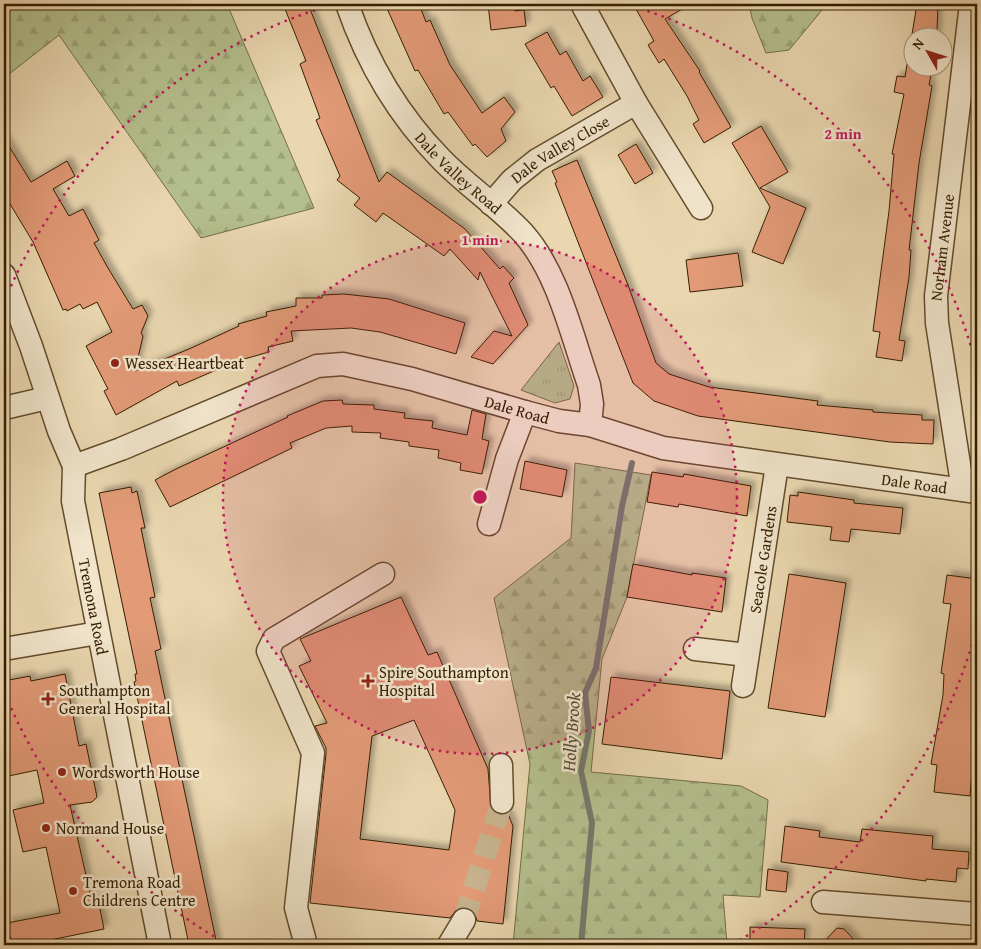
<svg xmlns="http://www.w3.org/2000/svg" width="981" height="949" viewBox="0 0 981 949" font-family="'Gentium Book Plus',serif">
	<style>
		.grass { fill: url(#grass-tufts); stroke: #746e46 }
		.forest { fill: url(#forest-firs); stroke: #746e46 }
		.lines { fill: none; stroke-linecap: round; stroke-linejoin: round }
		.stream { stroke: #74796e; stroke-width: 6 }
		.building { fill: #e29a77; stroke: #351e00; fill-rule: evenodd; filter: url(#shadow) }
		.minor-tunnel { stroke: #c6b28d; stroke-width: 22; stroke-dasharray: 22 11; stroke-linecap: butt }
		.minor-casing { stroke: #624c2c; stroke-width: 25 }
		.minor { stroke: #f1e5cc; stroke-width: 22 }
		.ring { fill: none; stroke: #c2185b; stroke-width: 2.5; stroke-dasharray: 2.5 5 }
		.poi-dot { fill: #8f2418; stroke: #f1e5cc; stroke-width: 2 }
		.labels { text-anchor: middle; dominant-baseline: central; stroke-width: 5; stroke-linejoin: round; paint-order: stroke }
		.street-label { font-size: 16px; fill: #351e00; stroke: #f1e5cc }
		.poi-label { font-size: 16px; fill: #351e00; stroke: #f1e5cc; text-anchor: start }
		.water-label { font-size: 18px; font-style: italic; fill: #544c37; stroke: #f1e5cc }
		.centre { fill: #c2185b; stroke: #f1e5cc; stroke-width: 2.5 }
		.ring-label { font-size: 15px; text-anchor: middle; font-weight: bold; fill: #c2185b; stroke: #f1e5cc; stroke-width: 5; stroke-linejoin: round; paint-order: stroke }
	</style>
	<defs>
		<pattern id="grass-tufts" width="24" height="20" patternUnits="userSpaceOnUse" patternTransform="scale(1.25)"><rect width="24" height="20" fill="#b4bf8d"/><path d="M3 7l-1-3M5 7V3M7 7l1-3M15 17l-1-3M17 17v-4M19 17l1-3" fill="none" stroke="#9ba478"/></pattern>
		<pattern id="forest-firs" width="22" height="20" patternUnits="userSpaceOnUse" patternTransform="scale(1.25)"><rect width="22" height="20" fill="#b4bf8d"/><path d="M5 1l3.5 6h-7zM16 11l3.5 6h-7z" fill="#9ba478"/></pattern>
		<filter id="shadow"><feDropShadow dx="4.5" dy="-4.5" stdDeviation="2.5" flood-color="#0004"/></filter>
	</defs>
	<rect width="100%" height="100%" fill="#ead7b0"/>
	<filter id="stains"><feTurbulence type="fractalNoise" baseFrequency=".004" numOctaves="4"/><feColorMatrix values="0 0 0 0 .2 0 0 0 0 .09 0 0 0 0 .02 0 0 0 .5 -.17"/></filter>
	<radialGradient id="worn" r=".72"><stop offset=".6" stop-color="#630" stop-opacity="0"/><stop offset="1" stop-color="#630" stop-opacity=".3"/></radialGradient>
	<polygon class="grass" points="559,342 574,386 570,399 555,403 521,390"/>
	<g class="forest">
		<polygon points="4,4 227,4 314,208 201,238 59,35 4,78"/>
		<polygon points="749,4 827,4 789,50 766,53 752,18"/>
		<polygon points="575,463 651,475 627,597 602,659 591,772 741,786 768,800 760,897 723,895 727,945 513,945 530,764 494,598 571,538"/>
	</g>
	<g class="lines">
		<polyline class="stream" points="581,945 592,823 581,771 589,731 585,693 596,668 622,506 632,463"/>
	</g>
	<g class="building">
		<polygon points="283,4 308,4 379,182 387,172 465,229 500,269 503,266 514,278 509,283 528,325 493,364 471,357 494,331 512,336 480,272 478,280 450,249 444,256 383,213 376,222 354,205 360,198 337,180 340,176 316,120 320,118 300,64 306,61"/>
		<polygon points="385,4 419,4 426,22 430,20 450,65 482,113 504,97 515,112 501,129 506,141 487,157 475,144 473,146 448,112 444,114 418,70 415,71"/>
		<polygon points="488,4 514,4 515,11 524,10 526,26 491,30"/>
		<polygon points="644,4 691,4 665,19 700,71 699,72 731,127 704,143 693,124 699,120 687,96 664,59 659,63 648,45 654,41 636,9"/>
		<polygon points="917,4 938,4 937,31 936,38 914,38 914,68 932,68 929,85 932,86 919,163 909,250 911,250 909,277 899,340 905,341 902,361 876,357 880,332 873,331 889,211 894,154 892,154 904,94 894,92 897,76 905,77"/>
		<polygon points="547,32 560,55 566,51 583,81 590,76 603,97 572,116 554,86 551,88 525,44"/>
		<polygon points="761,126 788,172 760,188 806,208 783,264 752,252 770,207 732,143"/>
		<polygon points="4,138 31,182 67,161 75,176 53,189 69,216 83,209 99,240 94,243 108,268 133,309 142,305 148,316 141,333 143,336 135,371 189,349 239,326 238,324 267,316 266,312 296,306 296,298 322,298 322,295 344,294 389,299 465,323 456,354 380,332 351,328 291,331 293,341 268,347 269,352 237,361 179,386 177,381 116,415 104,391 108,389 86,346 112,332 97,302 83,309 80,304 67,311 66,309 63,310 33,242 4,194"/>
		<polygon points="636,144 653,173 635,184 618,155"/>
		<polygon points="577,160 628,285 656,363 669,374 709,387 818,401 817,405 873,410 873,412 922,415 922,420 934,420 933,444 890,442 698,416 654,401 633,383 555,183 557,182 552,171"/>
		<polygon points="738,253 743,286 690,292 686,260"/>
		<polygon points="342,400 343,404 374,405 374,409 405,413 404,418 433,421 432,428 467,435 472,410 486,414 482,439 489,441 482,474 460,470 461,463 438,458 439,450 409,446 409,442 380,438 381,433 352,432 352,426 326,428 290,443 292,448 170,507 155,480 176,469 288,417 287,416 323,401"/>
		<polygon points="525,461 567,470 562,497 520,489"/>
		<polygon points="652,472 683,477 684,474 751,486 747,516 679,504 678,507 647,502"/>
		<polygon points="131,487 132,493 137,491 145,528 141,528 155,597 150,598 161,649 155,651 217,945 189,945 134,682 136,681 135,674 137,674 99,493"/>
		<polygon points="798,492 854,500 854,503 903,508 900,534 851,529 849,542 830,540 832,527 787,522 790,495 798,496"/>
		<polygon points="633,564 692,575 692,573 726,578 722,612 627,597"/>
		<polygon points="789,574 846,583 825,717 768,708"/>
		<polygon points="947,575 977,579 977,754 974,773 972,772 970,796 934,792 937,765 931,764 943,695 944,674 941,673 951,604 943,603"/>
		<path d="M 401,597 L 428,655 L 437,652 L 488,769 L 491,808 L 496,814 L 508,814 L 513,826 L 503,924 L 477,921 L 475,913 L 465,907 L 457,909 L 450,918 L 310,903 L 326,754 L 326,748 L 315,726 L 327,723 L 299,666 L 311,661 L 300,639 ZM 414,720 L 455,810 L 449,850 L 360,839 L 372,736 Z"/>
		<polygon points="65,674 79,746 86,744 97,797 92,802 70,805 93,906 99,904 104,929 26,945 12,945 7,923 60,913 46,847 23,852 13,810 44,803 37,770 4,777 4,681 30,676 31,681"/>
		<polygon points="611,677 730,691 722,759 602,744"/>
		<polygon points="785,826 820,831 819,837 860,842 862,829 933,836 932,849 969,852 968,869 957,868 956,882 926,879 926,881 781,862"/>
		<polygon points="768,869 788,872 786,892 766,890"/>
		<polygon points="750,927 805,929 804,945 750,945"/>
		<polygon points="837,928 844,929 859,945 821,945"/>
	</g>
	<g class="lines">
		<polyline class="minor-tunnel" points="464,920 502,802"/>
		<g class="minor-casing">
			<g id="minor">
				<path id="s1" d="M 347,4 C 367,62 397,114 441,159 C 466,185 498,206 523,233 C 558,272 572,336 589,385 L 592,404 L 590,425"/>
				<polyline points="582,4 636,103 701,208"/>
				<path id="s2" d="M 491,204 L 512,180 L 537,160 L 636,103"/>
				<path id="s3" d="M 4,275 L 31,346 L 59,431 L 74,466 L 73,501 L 160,945"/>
				<polyline points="4,408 47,398"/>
				<path id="s4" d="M 74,466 L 121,449 L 317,366 L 343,364 L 412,379 L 525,412 L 559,421 L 590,425 L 663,448 L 977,492"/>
				<path id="s5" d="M 963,490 L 937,323 L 936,296 L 971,4"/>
				<polyline points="489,524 507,459 525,412"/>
				<polyline points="4,649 98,633"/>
				<polyline points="695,649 747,655"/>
				<path id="s6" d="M 743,686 L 777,465"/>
				<polyline points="501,765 502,802"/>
				<polyline points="823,902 977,914"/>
				<polyline points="306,945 296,908 313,753 268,651 274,639 383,574"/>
				<polyline points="449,945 464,920"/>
			</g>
		</g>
		<use href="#minor" class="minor"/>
	</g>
	<circle cx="480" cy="497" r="257" fill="#c2185b" fill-opacity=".12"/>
	<g class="ring">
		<circle cx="480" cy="497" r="257"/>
		<path d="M976 630A514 514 0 0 1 733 944M227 944A514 514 0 0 1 5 694M5 300A514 514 0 0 1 334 4M626 4A514 514 0 0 1 976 364"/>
	</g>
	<g class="poi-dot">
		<circle cx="115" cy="363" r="5"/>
		<path d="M365.5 673.5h5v5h5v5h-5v5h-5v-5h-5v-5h5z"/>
		<path d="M45.5 691.5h5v5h5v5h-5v5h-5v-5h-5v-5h5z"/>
		<circle cx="62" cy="772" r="5"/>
		<circle cx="46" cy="828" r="5"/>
		<circle cx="73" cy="891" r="5"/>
	</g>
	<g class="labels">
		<g class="street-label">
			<text stroke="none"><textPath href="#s2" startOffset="89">Dale Valley Close</textPath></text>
			<text stroke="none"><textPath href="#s1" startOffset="205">Dale Valley Road</textPath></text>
			<text stroke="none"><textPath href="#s5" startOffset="245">Norham Avenue</textPath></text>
			<text stroke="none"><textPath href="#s4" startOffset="469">Dale Road</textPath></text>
			<text stroke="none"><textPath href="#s4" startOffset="874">Dale Road</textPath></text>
			<text stroke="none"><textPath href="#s6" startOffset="128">Seacole Gardens</textPath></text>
			<text stroke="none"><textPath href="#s3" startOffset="346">Tremona Road</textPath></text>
		</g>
		<g class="poi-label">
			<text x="125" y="363">Wessex Heartbeat</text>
			<text x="379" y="672">Spire Southampton<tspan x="379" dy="18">Hospital</tspan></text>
			<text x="59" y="690">Southampton<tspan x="59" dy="18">General Hospital</tspan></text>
			<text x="72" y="772">Wordsworth House</text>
			<text x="56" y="828">Normand House</text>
			<text x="83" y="882">Tremona Road<tspan x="83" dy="18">Childrens Centre</tspan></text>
		</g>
		<g class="water-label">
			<text transform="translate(571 732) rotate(-86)">Holly Brook</text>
		</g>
	</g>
	<circle cx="480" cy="497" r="8" class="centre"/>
	<g class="ring-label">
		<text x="843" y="139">2 min</text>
		<text x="480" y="245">1 min</text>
	</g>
	<rect width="981" height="949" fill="none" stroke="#ead7b0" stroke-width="20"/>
	<rect x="5" y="5" width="971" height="939" fill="none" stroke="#351e00" stroke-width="2.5"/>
	<rect x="10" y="10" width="961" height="929" fill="none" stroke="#351e00"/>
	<g transform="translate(928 52) rotate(309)"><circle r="24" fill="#f1e5cc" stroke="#a6957a"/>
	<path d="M0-4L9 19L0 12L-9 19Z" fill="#8f2418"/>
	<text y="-8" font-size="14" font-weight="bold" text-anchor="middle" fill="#351e00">N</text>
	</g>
	<rect width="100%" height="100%" filter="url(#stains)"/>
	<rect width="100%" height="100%" fill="url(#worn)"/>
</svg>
